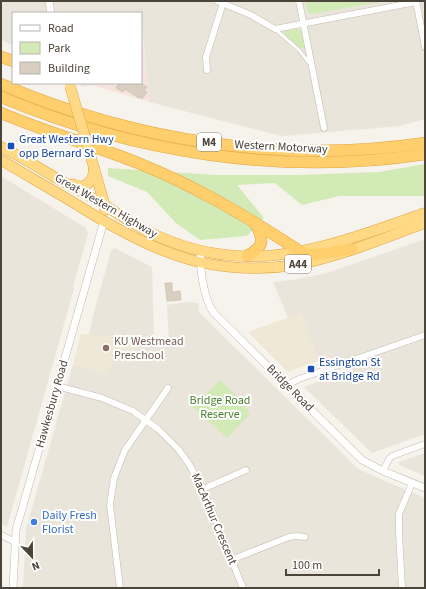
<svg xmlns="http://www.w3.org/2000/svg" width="426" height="589" viewBox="0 0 426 589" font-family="'Source Sans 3',sans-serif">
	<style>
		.residential { fill: #eae5da }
		.education { fill: #efe8d6 }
		.medical { fill: #f6e3e0 }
		.green { fill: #d2eab5 }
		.building { fill: #d8cfc1; stroke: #d3c7b4 }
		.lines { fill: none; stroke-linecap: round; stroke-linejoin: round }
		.service-casing { stroke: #c2bbae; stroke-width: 4 }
		.minor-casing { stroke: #c2bbae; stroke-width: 7 }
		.tertiary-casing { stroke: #c2bbae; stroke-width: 8 }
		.trunk-casing { stroke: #e0a43c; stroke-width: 11 }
		.motorway-casing { stroke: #e0a43c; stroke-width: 12 }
		.service { stroke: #fff; stroke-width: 3 }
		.minor { stroke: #fff; stroke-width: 6 }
		.tertiary { stroke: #fff; stroke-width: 7 }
		.trunk { stroke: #ffd985; stroke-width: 10 }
		.motorway { stroke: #ffcf6e; stroke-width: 11 }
		.trunk-bridge-casing { stroke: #e0a43c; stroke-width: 11; stroke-linecap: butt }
		.trunk-bridge { stroke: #ffd985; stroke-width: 10 }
		.transit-dot { fill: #1a4fb4; stroke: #fff; stroke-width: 1.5 }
		.education-dot { fill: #8d6e63; stroke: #fff; stroke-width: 1.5 }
		.shop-dot { fill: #3f7fe0; stroke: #fff; stroke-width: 1.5 }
		.labels { text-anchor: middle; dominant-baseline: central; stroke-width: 4; stroke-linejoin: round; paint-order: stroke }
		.shield { fill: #fff; stroke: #817c74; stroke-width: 1 }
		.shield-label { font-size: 11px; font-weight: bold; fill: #4b4439 }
		.transit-label { font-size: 12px; fill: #164399; stroke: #fff; text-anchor: start }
		.street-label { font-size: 12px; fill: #4b4439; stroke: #fff }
		.education-label { font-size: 12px; fill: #785e54; stroke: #fff; text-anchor: start }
		.park-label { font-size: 12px; fill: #4a7f2a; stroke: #fff }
		.shop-label { font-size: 12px; fill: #366cbe; stroke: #fff; text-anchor: start }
	</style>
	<rect width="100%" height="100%" fill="#f6f3ec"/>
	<g class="residential">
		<polygon points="1,1 425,1 425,119 400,126 281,136 149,102 141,13 13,13 13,45 3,41 1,34"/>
		<polygon points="1,176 86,228 88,234 73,287 74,289 7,527 1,524"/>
		<polygon points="425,239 425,434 372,453 304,387 351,370 318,361 301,314 288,318 273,282 293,280 327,273"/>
		<polygon points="115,248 152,267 154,340 169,339 167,305 187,302 198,303 199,312 358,469 425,498 425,588 23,588 26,529 73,364 107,375 113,357 130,362 136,339 89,335 94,312 111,251"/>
		<polygon points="425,453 425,476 399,465 399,462"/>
	</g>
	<g class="education">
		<polygon points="301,313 318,361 288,372 248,332"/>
		<polygon points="81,334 136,339 130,362 113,358 107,375 73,364"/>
	</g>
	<polygon class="medical" points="141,22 149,102 92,85 82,87 80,83 141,83"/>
	<g class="green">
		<polygon points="305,1 385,1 312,14 308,12"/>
		<polygon points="298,29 301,31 304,45 304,47 300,49 284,34 285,31"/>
		<polygon points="425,164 425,196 339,196 302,205 275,183 237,185 264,218 247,236 200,240 177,224 147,192 108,176 108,168 216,175 297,175 379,172"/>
		<polygon points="220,380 240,399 250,414 227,438 193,407"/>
	</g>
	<g class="building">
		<polygon points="119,83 140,83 147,87 144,91 147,92 142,99 140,97 139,98 125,89 123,92 116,88"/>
		<polygon points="165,283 172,283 172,292 180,291 181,300 167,301"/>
	</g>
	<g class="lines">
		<g class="service-casing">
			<polyline id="service" points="275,29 299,50 310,64"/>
		</g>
		<g class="minor-casing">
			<g id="minor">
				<polyline points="217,1 251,15 275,29 416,2"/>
				<polyline points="299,1 324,128"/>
				<polyline points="416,1 425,47"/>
				<polyline points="207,70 206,57 223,3"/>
				<polyline points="287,385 299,379 425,335"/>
				<polyline points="57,386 102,398 133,411 158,429 179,450 189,464 203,489 243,588"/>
				<polyline points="383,471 389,459 392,456 425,444"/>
				<polyline points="203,489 246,470"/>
				<polyline points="1,535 15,542"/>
				<polyline points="231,560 289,537 296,536 305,537"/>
				<polyline points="120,588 110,505 114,478 125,450 168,388"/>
				<polyline points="402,588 399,533 399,514 412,483"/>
			</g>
		</g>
		<g class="tertiary-casing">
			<g id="tertiary">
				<polyline points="49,1 51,13"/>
				<path d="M 201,251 C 199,266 204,301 214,313 L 362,460 L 383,471 L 425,488"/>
				<polyline points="13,588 16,530 104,221"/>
			</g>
		</g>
		<g class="trunk-casing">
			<g id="trunk">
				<path d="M 1,147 C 20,156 38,167 56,178 C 73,187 90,196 106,206 C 119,215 132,223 145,230 C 246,282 327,247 425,213"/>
				<path d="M 1,160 C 31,178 62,195 92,214 C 125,234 161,253 199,262 C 230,269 264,270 295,265 C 340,257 383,238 425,223"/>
				<polyline points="94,168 105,206 105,210"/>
				<path d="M 73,184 C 86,191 94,180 94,168"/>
			</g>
		</g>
		<g class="motorway-casing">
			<g id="motorway">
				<polyline points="1,57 13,61"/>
				<path d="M 1,84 C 133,141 282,164 425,143"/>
				<path d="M 1,97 C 134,153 282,176 425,154"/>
				<path d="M 1,113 C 46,132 93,145 138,163 C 196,186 249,218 301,252 C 318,258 335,250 352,249"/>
				<path d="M 247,256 C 265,246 264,240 255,223"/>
			</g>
		</g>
		<use href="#service" class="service"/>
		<use href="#minor" class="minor"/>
		<use href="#tertiary" class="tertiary"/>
		<use href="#trunk" class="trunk"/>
		<use href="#motorway" class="motorway"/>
		<g class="trunk-bridge-casing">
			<polyline id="trunk-bridge" points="70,86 94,168"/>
		</g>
		<use href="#trunk-bridge" class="trunk-bridge"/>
	</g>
	<g class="transit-dot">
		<rect x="7" y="142" width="8" height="8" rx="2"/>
		<rect x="307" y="365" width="8" height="8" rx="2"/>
	</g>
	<circle class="education-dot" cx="106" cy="348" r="4"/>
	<circle class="shop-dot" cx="34" cy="522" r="4"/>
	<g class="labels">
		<g class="shield">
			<rect x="197" y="133" width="24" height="18" rx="3"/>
			<rect x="285" y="255" width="26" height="18" rx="3"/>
		</g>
		<g class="shield-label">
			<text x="209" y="142">M4</text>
			<text x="298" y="264">A44</text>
		</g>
		<g class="transit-label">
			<text x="19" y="139">Great Western Hwy<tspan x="19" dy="14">opp Bernard St</tspan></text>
			<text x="319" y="362">Essington St<tspan x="319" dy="14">at Bridge Rd</tspan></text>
		</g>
		<g class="street-label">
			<text transform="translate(281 147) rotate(3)">Western Motorway</text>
			<text transform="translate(106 206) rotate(30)">Great Western Highway</text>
			<text transform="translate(290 388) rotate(45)">Bridge Road</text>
			<text transform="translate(52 404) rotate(-74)">Hawkesbury Road</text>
			<text transform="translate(214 519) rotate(67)">MacArthur Crescent</text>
		</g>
		<g class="education-label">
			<text x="114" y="341">KU Westmead<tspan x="114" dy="14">Preschool</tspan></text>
		</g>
		<g class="park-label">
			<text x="220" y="400">Bridge Road<tspan x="220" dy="14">Reserve</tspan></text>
		</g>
		<g class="shop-label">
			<text x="42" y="515">Daily Fresh<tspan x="42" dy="14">Florist</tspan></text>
		</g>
	</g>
	<rect width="426" height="589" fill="none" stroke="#4b4439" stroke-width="4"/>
	<rect x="12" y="12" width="130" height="72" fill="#ffffff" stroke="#b7b4b0"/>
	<rect x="20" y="25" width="20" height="6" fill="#ffffff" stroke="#b7b4b0"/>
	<text x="48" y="32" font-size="12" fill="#4b4439">Road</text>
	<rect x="20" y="42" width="20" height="12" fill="#d2eab5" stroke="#b7b4b0"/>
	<text x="48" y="52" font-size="12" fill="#4b4439">Park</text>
	<rect x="20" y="62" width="20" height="12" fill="#d8cfc1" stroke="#b7b4b0"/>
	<text x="48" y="72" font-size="12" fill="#4b4439">Building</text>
	<g transform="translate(32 557) rotate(158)" stroke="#ffffff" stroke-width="3" paint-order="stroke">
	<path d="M0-3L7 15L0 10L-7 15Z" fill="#4b4439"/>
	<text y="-6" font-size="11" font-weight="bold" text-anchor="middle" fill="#4b4439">N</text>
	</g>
	<path d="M286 569v6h93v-6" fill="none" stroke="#4b4439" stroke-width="2"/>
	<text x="292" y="569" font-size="12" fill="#4b4439" stroke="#ffffff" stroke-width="3" paint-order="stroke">100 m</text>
</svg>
